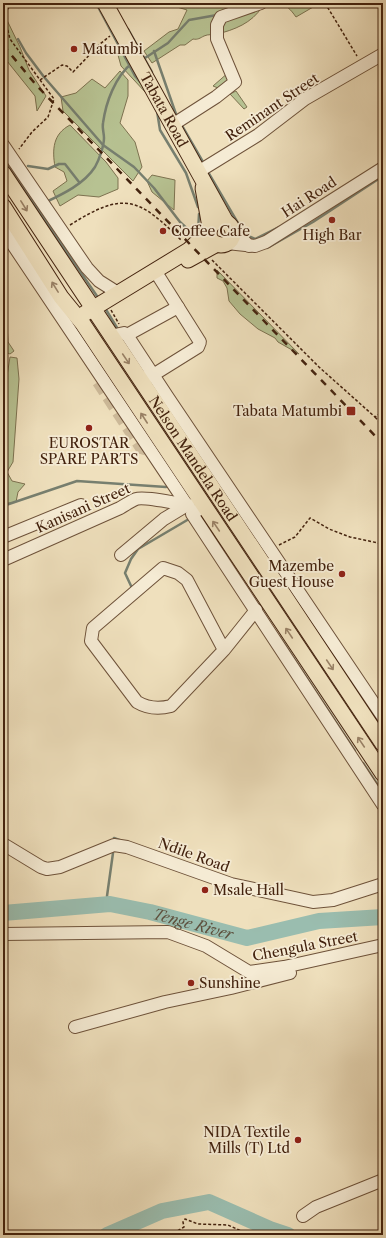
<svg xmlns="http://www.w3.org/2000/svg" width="386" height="1238" viewBox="0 0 386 1238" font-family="'Libre Caslon Text',serif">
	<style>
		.green { fill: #b7c292; stroke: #7d7250 }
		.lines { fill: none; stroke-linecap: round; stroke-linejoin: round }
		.stream { stroke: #777f6f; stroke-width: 2.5 }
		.river { stroke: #9abdaf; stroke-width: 16 }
		.minor-tunnel { stroke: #cdba9a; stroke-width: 12; stroke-dasharray: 12 6; stroke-linecap: butt }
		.minor-casing { stroke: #6e523a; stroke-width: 14 }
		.major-casing { stroke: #43220e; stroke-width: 17 }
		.path { stroke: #43220e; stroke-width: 1.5; stroke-dasharray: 3 2; stroke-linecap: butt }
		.minor { stroke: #f5ebd4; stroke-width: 12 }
		.major { stroke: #efe0bd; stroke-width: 15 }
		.rail { stroke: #43220e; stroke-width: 2.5; stroke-dasharray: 7 7; stroke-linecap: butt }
		.oneway { stroke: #998166 }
		.poi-dot { fill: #8f2418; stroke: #f5ebd4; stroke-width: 1.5 }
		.labels { text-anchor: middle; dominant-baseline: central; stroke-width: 3.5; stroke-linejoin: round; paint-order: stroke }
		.poi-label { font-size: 14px; fill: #43220e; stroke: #f5ebd4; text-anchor: start }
		.street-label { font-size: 14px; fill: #43220e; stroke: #f5ebd4 }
		.water-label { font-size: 15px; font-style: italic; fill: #5d503e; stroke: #f5ebd4 }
	</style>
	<rect width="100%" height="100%" fill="#efe0bd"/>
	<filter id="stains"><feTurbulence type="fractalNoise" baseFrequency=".005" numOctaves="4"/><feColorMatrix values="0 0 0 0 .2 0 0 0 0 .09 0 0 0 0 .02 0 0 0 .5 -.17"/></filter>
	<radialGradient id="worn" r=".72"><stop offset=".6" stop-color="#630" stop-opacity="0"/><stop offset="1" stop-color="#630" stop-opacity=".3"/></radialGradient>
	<g class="green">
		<polygon points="3,3 8,3 4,14 20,47 29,70 46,96 37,111 35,96 3,56"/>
		<path d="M 176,3 L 320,3 L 296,17 C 285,1 279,3 262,7 C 252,23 234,30 217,34 C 213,35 208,34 204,36 C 200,38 198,40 193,39 L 185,45 L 180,45 L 152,63 L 144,51 L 169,32 L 178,29 L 187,10 L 177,7 Z"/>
		<polygon points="130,53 146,93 121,66 118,55"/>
		<polygon points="120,71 128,80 128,96 120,123 135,142 142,167 133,181 63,111 61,97 76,93 92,79 105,88"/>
		<polygon points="229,72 229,82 218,88 213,86"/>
		<polygon points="236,91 247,107 244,109 230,94"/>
		<path d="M 70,125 L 106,162 L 118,178 L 118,189 L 99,197 L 78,195 L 60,206 L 53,191 L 67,181 L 64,172 L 55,167 C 52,149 53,134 70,125 Z"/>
		<polygon points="152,175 175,180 174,210 152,192 147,181"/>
		<polygon points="217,270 299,354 278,342 275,338 258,329 240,314 229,301 227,288 223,281 217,278"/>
		<polygon points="3,299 6,304 8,342 14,351 10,354 3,351"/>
		<polygon points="10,357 17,358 19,379 13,462 7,472 12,481 25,484 18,492 16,502 3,504 3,401"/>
	</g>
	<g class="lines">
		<g class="stream">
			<polyline points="96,3 135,76 142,84"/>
			<polyline points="128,29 152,72"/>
			<polyline points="18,39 26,53 44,77 103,145 134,167 154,188 180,222 195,236"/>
			<polyline points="154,51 177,117"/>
			<polyline points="145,58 168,43 189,20 217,15"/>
			<polyline points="157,111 160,130 186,173 198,207"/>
			<polyline points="181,124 203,162"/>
			<polyline points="3,159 99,299"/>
			<polyline points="28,166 48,169 59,164 65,164 79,182"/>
			<polyline points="208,172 242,230"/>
			<path d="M 46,202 C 63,194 84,184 95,167 C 99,160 104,146 104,138 C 104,133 102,128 103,123 C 106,102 115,77 132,63"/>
			<polyline points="198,233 199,214"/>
			<polyline points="246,235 255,239 279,227"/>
			<polyline points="267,248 313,222 383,176"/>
			<polyline points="105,308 119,331"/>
			<polyline points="85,341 94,355"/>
			<polyline points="3,506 77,481 166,487"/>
			<polyline points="250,531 264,552"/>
			<polyline points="132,588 125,573 131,559 138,549 189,519"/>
			<polyline points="279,636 355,751"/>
			<polyline points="365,703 383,729"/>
			<polyline points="363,763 383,793"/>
			<polyline points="114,838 122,841"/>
			<polyline points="110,904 107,896 113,853"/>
		</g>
		<g class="river">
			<path id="s1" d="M 3,913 L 110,904 L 150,912 L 247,938 L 319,921 L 383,917"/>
			<polyline points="107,1235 162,1211 209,1202 270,1229 288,1235"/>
		</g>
		<polyline class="minor-tunnel" points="98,382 141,448 148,450 156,447"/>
		<g class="minor-casing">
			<g id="minor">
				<polyline points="174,127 177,122 216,97 235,82 217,39 217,25 221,17 261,3"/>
				<polyline points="3,145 87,268 99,281 118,293"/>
				<polyline points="198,172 258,135 305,99 383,54"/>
				<polyline points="233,229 249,246"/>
				<polyline points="3,230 187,505 164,519 121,555"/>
				<polyline points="227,243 255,246 266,242 383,168"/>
				<polyline points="127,335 178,307"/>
				<polyline points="110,336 124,333 127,335 167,396 383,717"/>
				<polyline points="146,377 153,375 198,347 200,342 159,277"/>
				<polyline points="203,507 192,514 383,805"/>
				<polyline points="3,537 81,505"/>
				<path d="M 3,560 L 120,508 C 125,505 131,501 136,499 C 144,496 178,504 189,505"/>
				<path d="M 224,650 L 187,580 L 178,573 L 163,568 L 93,628 L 91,641 L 137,702 C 147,708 159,709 171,706 L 224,650 L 256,610"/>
				<polyline points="3,844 41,867 47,869 60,867 114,845 127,847 231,884 313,902 333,900 383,884"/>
				<polyline points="3,934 168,932 206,946 249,972 284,967 383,945"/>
				<polyline points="75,1027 165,1002 231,988 290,973"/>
				<polyline points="303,1216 316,1207 383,1180"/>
			</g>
		</g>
		<g class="major-casing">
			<g id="major">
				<path id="s2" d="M 105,3 L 226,222"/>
				<path id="s3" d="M 3,173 L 383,744"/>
				<polyline points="203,188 210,227"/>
				<polyline points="3,206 61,297 83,324 383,774"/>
				<circle cx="221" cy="233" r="12"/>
				<polyline points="188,260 217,244"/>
				<polyline points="84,314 189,250 209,231"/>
			</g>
		</g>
		<g class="path">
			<polyline points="12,3 4,14 10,39 54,99 48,117 32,132 19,149"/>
			<polyline points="325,3 357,56"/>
			<polyline points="40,80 62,65 67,66 73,72 100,44 110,36"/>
			<path d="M 70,225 C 124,191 138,197 182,241"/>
			<polyline points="212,260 319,367 375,417 383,411"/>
			<polyline points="111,310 119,324"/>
			<polyline points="375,417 383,426"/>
			<polyline points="279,545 295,537 310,518 329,529 350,537 383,544"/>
			<polyline points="162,1235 170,1235"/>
			<polyline points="176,1235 177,1231 184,1227 183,1222 185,1219 198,1224 228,1225 250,1235"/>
		</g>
		<use href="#minor" class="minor"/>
		<use href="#major" class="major"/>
		<polyline class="rail" points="3,45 37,86 383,444"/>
	</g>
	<defs><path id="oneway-shaft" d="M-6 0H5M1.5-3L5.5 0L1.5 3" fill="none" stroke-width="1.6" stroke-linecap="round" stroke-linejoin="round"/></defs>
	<g class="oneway">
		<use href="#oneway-shaft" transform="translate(24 206) rotate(58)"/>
		<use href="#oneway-shaft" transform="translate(55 287) rotate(-122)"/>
		<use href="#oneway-shaft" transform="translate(126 359) rotate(56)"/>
		<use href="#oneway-shaft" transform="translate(144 418) rotate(-123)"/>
		<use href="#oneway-shaft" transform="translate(216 526) rotate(-124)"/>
		<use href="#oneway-shaft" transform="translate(289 633) rotate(-124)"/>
		<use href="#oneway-shaft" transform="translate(330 665) rotate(56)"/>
		<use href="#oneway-shaft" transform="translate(361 742) rotate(-124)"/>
	</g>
	<g class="poi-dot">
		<circle cx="74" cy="49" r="4"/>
		<circle cx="332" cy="220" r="4"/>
		<circle cx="163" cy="231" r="4"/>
		<rect x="346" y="406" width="10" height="10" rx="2"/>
		<circle cx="89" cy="428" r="4"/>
		<circle cx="342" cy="574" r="4"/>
		<circle cx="205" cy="890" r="4"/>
		<circle cx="191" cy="983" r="4"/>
		<circle cx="298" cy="1140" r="4"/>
	</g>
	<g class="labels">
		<g class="poi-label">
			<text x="82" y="49">Matumbi</text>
			<text x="171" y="231">Coffee Cafe</text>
			<text x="332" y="235" text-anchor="middle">High Bar</text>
			<text x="342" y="411" text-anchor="end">Tabata Matumbi</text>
			<text x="89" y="443" text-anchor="middle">EUROSTAR<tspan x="89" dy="16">SPARE PARTS</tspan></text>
			<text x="334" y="566" text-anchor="end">Mazembe<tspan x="334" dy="16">Guest House</tspan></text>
			<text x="213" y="890">Msale Hall</text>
			<text x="199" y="983">Sunshine</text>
			<text x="290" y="1132" text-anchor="end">NIDA Textile<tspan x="290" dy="16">Mills (T) Ltd</tspan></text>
		</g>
		<g class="street-label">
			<text transform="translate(272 107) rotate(-34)">Reminant Street</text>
			<text stroke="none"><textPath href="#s2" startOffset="122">Tabata Road</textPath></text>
			<text transform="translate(309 197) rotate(-33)">Hai Road</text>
			<text stroke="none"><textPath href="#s3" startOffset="343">Nelson Mandela Road</textPath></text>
			<text transform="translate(83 508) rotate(-24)">Kanisani Street</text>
			<text transform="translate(194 855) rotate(20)">Ndile Road</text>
			<text transform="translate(305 946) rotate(-11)">Chengula Street</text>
		</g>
		<g class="water-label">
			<text stroke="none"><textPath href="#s1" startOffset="193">Tenge River</textPath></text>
		</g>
	</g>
	<rect width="386" height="1238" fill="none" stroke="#efe0bd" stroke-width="16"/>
	<rect x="4" y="4" width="378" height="1230" fill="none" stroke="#43220e" stroke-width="2"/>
	<rect x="8" y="8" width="370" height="1222" fill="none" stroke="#43220e"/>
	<rect width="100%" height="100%" filter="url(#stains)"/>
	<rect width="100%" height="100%" fill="url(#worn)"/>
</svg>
